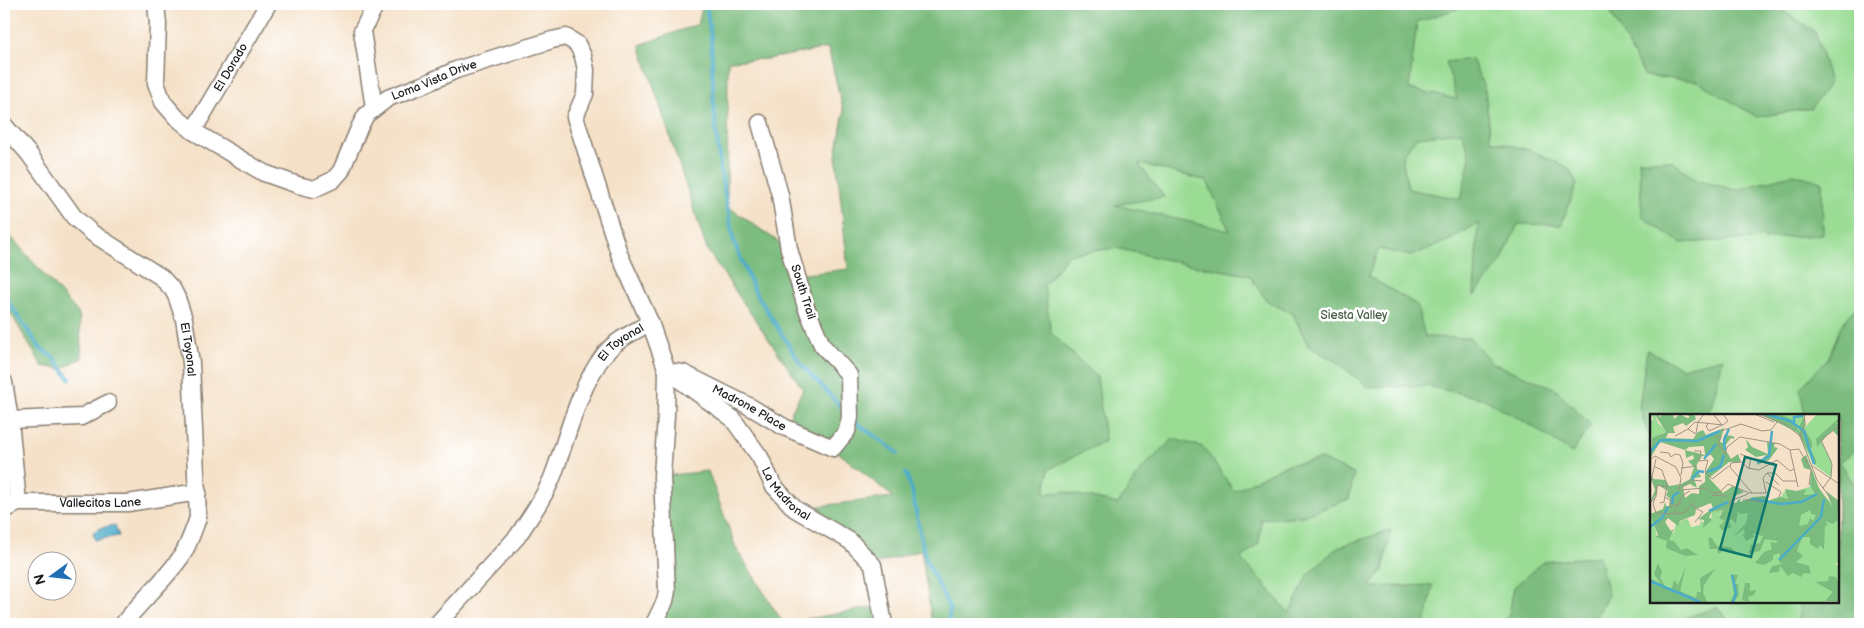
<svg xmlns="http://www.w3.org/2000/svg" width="1864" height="628" viewBox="0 0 1864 628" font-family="'Balsamiq Sans',sans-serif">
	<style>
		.green { fill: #9adc94; stroke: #5b7c58; fill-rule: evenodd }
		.forest { fill: #7bbc7e; stroke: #4c6c4d; fill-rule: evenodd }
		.water { fill: #4bacca; stroke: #346473 }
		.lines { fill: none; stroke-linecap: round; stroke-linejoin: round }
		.stream { stroke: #4bacca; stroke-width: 4 }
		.minor-casing { stroke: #887e72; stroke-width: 19 }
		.minor { stroke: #fff; stroke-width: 16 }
		.labels { text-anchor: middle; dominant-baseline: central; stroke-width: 5; stroke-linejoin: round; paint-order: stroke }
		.street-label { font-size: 12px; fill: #1c1c1c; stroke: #fff }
		.park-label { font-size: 12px; fill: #485f46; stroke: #fff }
		.inset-river { fill: none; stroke: #4bacca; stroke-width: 2.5 }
		.inset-road { fill: none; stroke: #9e9283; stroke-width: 1 }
		.view { fill: #0f766e; fill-opacity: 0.15; stroke: #0f766e; stroke-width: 2.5 }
		.inset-edge { fill: none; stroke: #1c1c1c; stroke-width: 2.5 }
	</style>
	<rect width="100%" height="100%" fill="#fff"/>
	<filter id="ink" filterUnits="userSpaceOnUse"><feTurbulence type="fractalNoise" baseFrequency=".02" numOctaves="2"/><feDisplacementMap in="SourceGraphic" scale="10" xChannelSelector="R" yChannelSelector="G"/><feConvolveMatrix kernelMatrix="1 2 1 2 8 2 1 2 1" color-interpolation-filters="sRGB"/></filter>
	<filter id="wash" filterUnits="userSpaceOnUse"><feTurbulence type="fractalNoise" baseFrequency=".0096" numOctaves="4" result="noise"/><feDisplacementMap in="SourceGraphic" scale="20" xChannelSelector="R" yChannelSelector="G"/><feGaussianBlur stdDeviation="1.12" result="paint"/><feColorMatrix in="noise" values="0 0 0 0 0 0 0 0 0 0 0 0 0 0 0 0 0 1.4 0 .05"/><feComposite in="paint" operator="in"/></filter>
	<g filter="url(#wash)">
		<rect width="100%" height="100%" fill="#f5e1c8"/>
		<path class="green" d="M 730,4 L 1860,4 L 1860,624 L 1154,624 L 1045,493 L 836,156 L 844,112 L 828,48 L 767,59 ZM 1652,416 L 1838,416 L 1838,602 L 1652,602 Z"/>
		<g class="forest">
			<path d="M 703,4 L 1458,4 L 1459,8 L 1417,22 L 1409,89 L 1457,99 L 1446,62 L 1472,59 L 1485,90 L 1491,140 L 1533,151 L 1569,168 L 1577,184 L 1561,225 L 1518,224 L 1501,262 L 1474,296 L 1478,223 L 1452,239 L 1411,256 L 1379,249 L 1368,276 L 1417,305 L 1425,337 L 1470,338 L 1492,363 L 1554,388 L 1591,425 L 1572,453 L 1532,426 L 1484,399 L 1428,386 L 1368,387 L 1337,362 L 1309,347 L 1293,314 L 1267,301 L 1249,275 L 1185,264 L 1116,248 L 1069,254 L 1044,285 L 1051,333 L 1097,377 L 1105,441 L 1049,469 L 1045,493 L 1065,492 L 1118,504 L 1141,470 L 1173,439 L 1203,447 L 1234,491 L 1283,466 L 1321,459 L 1354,474 L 1349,499 L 1303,516 L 1261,519 L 1259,543 L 1241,559 L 1261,580 L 1289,613 L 1310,572 L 1338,547 L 1391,530 L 1383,570 L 1369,587 L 1433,585 L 1425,624 L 932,624 L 921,550 L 873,565 L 795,509 L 893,497 L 833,448 L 784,427 L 803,389 L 707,250 L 640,45 L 698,24 ZM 828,48 L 844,112 L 836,156 L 848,269 L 797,275 L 789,249 L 727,206 L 728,61 L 767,59 ZM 1462,132 L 1470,157 L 1461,199 L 1408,189 L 1402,156 L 1417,137 ZM 1138,163 L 1207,181 L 1230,231 L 1115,205 L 1164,197 Z"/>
			<polygon points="1606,4 1773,4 1815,32 1830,82 1812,108 1757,117 1697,81 1645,76"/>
			<polygon points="1639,160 1672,161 1696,180 1736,190 1794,174 1822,182 1823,235 1681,243 1642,217"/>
			<polygon points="4,229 79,314 82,358 61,369 42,366 4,302"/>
			<polygon points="1860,302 1860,446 1840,462 1860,494 1860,543 1858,546 1860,549 1860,624 1800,624 1798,602 1838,602 1838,416 1805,415 1800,389 1829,357 1841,326"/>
			<polygon points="1647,350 1682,368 1723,358 1712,404 1706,415 1652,416 1651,443 1639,407"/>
			<polygon points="708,471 736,548 783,623 881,606 884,624 654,624 665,601 662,476"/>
			<polygon points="1599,556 1608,595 1593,624 1507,624 1514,587 1543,562"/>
			<polygon points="1717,607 1731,624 1676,624 1677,621"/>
		</g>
		<polygon class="water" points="115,525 119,536 95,540 93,532 103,527"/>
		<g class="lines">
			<g class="stream">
				<polyline points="706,4 711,37 714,108 720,168 734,242 754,290 800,363 844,410"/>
				<polyline points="4,296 40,348 54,358 70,379"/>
				<polyline points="854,421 898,453"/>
				<polyline points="906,474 912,491 925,558 950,609 948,624"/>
			</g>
		</g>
	</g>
	<g filter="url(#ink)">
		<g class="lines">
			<g class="minor-casing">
				<g id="minor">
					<path id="s1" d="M 156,4 L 158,24 L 156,83 L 163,102 L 176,117 L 193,131 L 264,173 L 298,185 L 314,189 L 333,180 L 341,171 L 360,126 L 366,115 L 388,98 L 425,84 L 456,70 L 552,40 L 566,37 L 577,44 L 583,56 L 586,70 L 585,94 L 575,117 L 620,256 L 650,322 L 667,371 L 666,415 L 662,476 L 667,591 L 665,601 L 654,624"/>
					<polyline points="374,108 362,31 376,4"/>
					<path id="s2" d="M 4,125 L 29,154 L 74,217 L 92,233 L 161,277 L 173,290 L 177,298 L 184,319 L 191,363 L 198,518 C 193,531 189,545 181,557 C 164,581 141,601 123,624"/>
					<path id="s3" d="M 193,131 L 268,4"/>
					<path id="s4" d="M 667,371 L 683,373 L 747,405 L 784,427 L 833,448 L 847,431 L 850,417 L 849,375 L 822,345 L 806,307 L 789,249 L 780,195 L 760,123"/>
					<path id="s5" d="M 677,378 L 732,418 L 760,457 L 773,485 L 795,509 L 850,541 L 873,565 L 884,624"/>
					<polyline points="4,382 10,420 18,503"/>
					<polyline points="10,420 81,417 108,403"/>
					<path id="s6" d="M 4,510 L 18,503 L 128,503 L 198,492"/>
					<path id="s7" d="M 437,624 L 517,537 C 529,519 544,498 552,478 C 568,437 577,390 604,355 C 616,339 634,333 650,322"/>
				</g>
			</g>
			<use href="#minor" class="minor"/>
		</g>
	</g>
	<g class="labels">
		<g class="street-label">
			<text stroke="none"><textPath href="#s3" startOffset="74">El Dorado</textPath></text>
			<text stroke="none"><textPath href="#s1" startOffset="448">Loma Vista Drive</textPath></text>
			<text transform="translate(803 292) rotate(72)">South Trail</text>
			<text stroke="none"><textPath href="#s7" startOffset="342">El Toyonal</textPath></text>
			<text stroke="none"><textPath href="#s2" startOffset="301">El Toyonal</textPath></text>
			<text stroke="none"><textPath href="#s4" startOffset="91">Madrone Place</textPath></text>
			<text stroke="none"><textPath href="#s5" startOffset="162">La Madronal</textPath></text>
			<text stroke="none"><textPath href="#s6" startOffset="98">Vallecitos Lane</textPath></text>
		</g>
		<g class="park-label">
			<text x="1354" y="315">Siesta Valley</text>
		</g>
	</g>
	<g transform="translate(1650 414)">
		<rect width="189" height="189" fill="#f5e1c8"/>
		<path d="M 0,0 L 9,0 L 6,3 L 8,9 L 16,17 L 4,24 L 2,30 L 0,7 L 4,5 ZM 112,0 L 154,0 L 156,12 L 167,0 L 189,0 L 189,12 L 171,26 L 182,48 L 181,63 L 163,50 L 148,19 ZM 164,71 L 189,97 L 189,147 L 185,151 L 189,151 L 189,170 L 186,164 L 180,174 L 183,178 L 181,183 L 175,187 L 180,188 L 0,188 L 0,102 L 3,103 L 7,123 L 24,119 L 25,112 L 33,106 L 38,105 L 41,113 L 50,111 L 51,105 L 53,109 L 61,106 L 62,98 L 73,96 L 69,102 L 112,91 L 113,88 L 132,82 L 134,77 L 139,80 Z" fill="#9adc94"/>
		<path d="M 9,0 L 10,4 L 12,0 L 23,0 L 24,5 L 30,0 L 37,4 L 40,3 L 37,0 L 44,0 L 46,5 L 36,12 L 33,9 L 23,13 L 25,19 L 18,19 L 16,24 L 43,25 L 48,18 L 53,16 L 56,21 L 74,14 L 70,28 L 73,29 L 74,21 L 83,22 L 85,25 L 81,24 L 74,33 L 81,45 L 88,40 L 91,48 L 79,48 L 59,64 L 73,79 L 83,72 L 94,78 L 85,82 L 82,89 L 86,89 L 90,84 L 90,88 L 104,83 L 115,82 L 118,87 L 130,83 L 138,85 L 135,75 L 147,77 L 156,75 L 154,81 L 165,80 L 160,71 L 161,56 L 154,54 L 151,45 L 156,41 L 169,74 L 183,94 L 176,77 L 189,87 L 187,107 L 183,110 L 175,107 L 178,111 L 175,112 L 174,136 L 170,131 L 168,135 L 160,130 L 160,123 L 153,123 L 149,131 L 147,137 L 153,142 L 146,148 L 159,152 L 161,160 L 154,159 L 151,163 L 143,159 L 138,162 L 130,152 L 129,158 L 119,159 L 122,152 L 132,150 L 129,148 L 130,139 L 123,141 L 123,146 L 114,151 L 105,149 L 114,138 L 122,135 L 120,128 L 126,129 L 128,127 L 115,125 L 110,137 L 98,140 L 101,131 L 110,129 L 113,122 L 103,120 L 104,123 L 96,127 L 92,120 L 95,121 L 94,115 L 83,123 L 96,109 L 98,99 L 90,100 L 88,97 L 86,110 L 82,105 L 79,107 L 81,113 L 72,117 L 69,112 L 75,107 L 69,104 L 73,96 L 62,98 L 59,103 L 62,106 L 53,114 L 54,106 L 48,105 L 63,94 L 61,89 L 46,95 L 45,101 L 30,107 L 28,112 L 18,104 L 15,108 L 21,117 L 24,115 L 19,126 L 24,127 L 31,136 L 37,134 L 48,141 L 35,142 L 16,134 L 17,127 L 6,123 L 8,121 L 0,100 L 13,95 L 15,88 L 16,92 L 19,92 L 20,85 L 16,81 L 18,77 L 8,71 L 7,80 L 0,89 L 5,76 L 0,61 L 4,65 L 16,66 L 19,72 L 31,70 L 40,65 L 44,53 L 38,47 L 44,45 L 43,41 L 36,44 L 35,36 L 10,28 L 1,43 L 2,24 L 16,18 L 6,2 ZM 54,32 L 55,41 L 35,36 L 39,33 ZM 52,42 L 61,41 L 64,45 L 55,59 L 55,68 L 49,72 L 49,80 L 42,79 L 35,84 L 33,73 L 40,70 L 47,74 L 44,64 L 51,63 L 46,52 ZM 160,96 L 161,100 L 166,101 L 163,107 L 160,104 L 158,110 L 149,112 L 151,101 ZM 110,0 L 130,0 L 141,5 L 150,19 L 149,13 L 155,0 L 154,14 L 162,28 L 162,35 L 157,29 L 166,46 L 166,51 L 147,18 ZM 189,4 L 189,8 L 185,10 L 189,10 L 188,22 L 182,16 L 167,33 L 166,25 ZM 96,25 L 102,33 L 118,40 L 117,28 L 125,29 L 124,33 L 128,34 L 119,46 L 107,51 L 116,41 L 106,43 L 95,36 L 98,33 ZM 61,123 L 67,132 L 80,133 L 87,139 L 74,136 L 68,140 L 67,135 L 60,135 L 58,125 ZM 8,149 L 12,158 L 10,164 L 16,174 L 22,174 L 24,166 L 28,171 L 36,152 L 30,177 L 46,184 L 47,178 L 51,178 L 50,164 L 65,155 L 54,171 L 53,178 L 57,188 L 0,188 L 0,164 L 11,170 L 4,160 ZM 81,160 L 88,161 L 85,170 L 88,170 L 89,181 L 84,188 L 80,188 L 84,180 ZM 179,162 L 186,163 L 189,170 L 189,188 L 175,187 L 183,178 L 165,168 L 178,167 ZM 95,169 L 100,169 L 100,177 L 106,176 L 104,181 L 98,183 L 99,188 L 92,186 Z" fill="#7bbc7e" fill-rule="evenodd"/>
		<path class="inset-river" d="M 116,0 L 140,7 L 154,17 L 164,50M 144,9 L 144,3 L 153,2M 75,36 L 74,26 L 79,15M 0,38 L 11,26 L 47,27 L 70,17M 54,45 L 66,30M 107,49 L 119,42 L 122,17M 57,58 L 70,53 L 74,41M 42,65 L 49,57 L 54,58M 101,85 L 131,90 L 151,88 L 167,80M 22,90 L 23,82 L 29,78M 59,97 L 78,88M 0,113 L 12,104 L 18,93M 129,146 L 171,103 L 174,85M 82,161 L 86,179 L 83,188M 0,167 L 50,188"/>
		<path class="inset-road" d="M 104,0 L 124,8M 108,0 L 135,10 L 150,22 L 167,66 L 182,86M 59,9 L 56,12 L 59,17 L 72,11 L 63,0M 38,15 L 45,8 L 73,11 L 78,7 L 73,0M 71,17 L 91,10 L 112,17 L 121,16 L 127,8M 25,22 L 38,15 L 46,20 L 48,8 L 54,0M 65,22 L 71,23 L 68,30 L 75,40 L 77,33 L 90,23 L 130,30 L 140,36M 150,23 L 155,10 L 154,0M 140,36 L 149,35 L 161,56 L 159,71M 140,36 L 148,73M 44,37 L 51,37 L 49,47 L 58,46 L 55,58 L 62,65 L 79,52M 10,38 L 19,39 L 21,43 L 25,40 L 30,41 L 33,49 L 31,61M 90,40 L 101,44 L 99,54M 0,46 L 5,42 L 26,53 L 31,64 L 29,76M 161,51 L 189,70M 5,53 L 12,56 L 17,71 L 14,88 L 10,89M 31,54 L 47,52M 117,59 L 125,59 L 133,67 L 146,67M 117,59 L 129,71M 116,68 L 131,78 L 129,83M 0,72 L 6,45M 31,74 L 42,66 L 52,67M 173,74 L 181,63 L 182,50 L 171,26 L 189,12M 29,76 L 56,74 L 62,79 L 70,78 L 78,70 L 99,79 L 116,79 L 113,64 L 117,59M 102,79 L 80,53 L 81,49 L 91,48 L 98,54 L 109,56 L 127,46 L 140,57 L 144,55M 62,81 L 77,82M 15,83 L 21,87 L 20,93 L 31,89M 5,84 L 3,90 L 6,99 L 24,100 L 33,81 L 40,77M 93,86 L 110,87M 0,89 L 6,83 L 7,71 L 16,73M 81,93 L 80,87 L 98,80M 25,100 L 35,98 L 43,89 L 45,94 L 53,98 L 45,108"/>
		<path class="view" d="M 95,43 L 126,51 L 101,143 L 70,135 Z"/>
		<rect width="189" height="189" class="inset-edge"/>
	</g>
	<rect width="1864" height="628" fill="none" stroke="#fff" stroke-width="20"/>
	<g transform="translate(52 576) rotate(255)"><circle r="24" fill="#ffffff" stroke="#a4a4a4"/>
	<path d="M0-4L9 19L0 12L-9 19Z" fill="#1f6fb2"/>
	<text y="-8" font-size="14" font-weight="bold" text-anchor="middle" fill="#1c1c1c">N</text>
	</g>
</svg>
